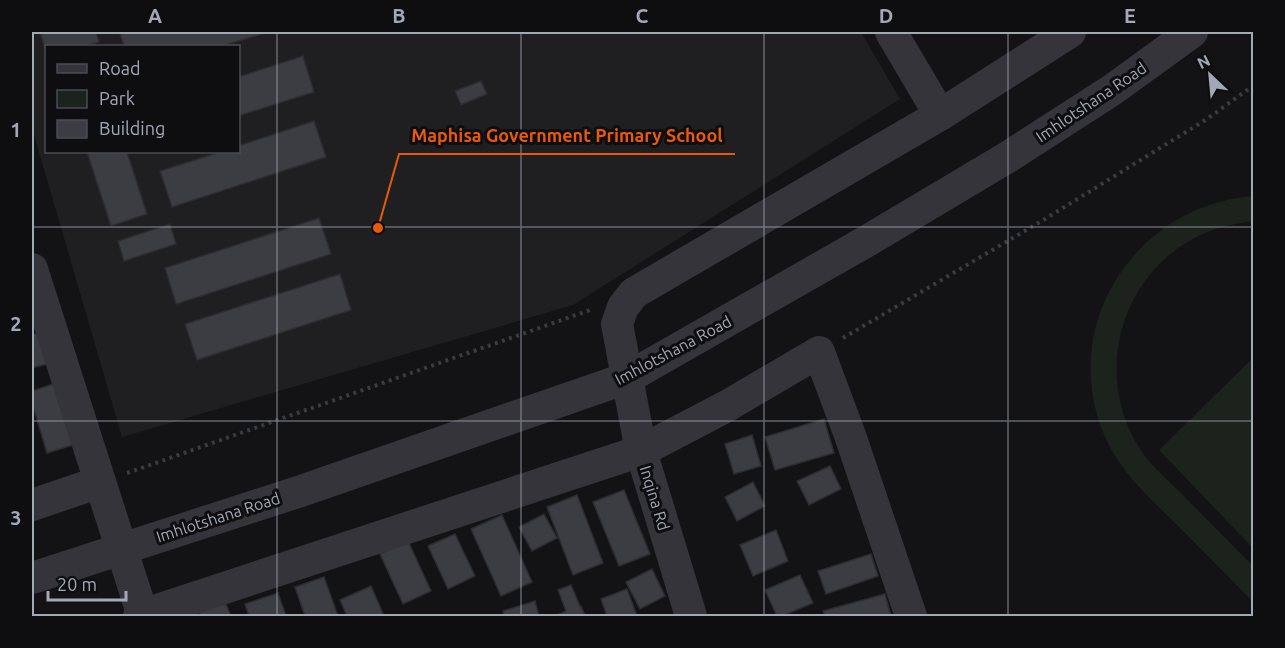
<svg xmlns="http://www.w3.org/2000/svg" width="1285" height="648" viewBox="0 0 1285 648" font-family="Ubuntu,sans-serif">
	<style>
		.built { fill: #1f1f22; fill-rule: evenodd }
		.green { fill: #1b231c }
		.building { fill: #3c3d43; stroke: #2d2d31; stroke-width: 1.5 }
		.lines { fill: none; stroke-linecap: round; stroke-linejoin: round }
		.path { stroke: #3a3b41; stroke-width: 4; stroke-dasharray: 3 4.5; stroke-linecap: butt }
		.minor { stroke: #34343a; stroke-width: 32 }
		.grid { fill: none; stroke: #a3a8b7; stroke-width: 1.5; stroke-opacity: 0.55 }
		.labels { text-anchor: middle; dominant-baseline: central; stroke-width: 6; stroke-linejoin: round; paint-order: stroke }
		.street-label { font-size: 16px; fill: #a3a8b7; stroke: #0e0e10 }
		.leader { fill: none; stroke: #e8590c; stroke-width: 2 }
		.callout-dot { fill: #e8590c; stroke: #0e0e10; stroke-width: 2 }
		.callout-label { font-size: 18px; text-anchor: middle; font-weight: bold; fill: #e8590c; stroke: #0e0e10; stroke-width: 6; stroke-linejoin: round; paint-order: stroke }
		.neatline { fill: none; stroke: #a3a8b7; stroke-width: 2 }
		.grid-label { font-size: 20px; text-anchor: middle; font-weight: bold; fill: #a3a8b7 }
	</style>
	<rect width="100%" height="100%" fill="#131315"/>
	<path class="built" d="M 32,32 L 861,32 L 900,99 L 573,305 L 122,437 L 32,128 ZM 46,46 L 238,46 L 238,152 L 46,152 Z"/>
	<g class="green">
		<path d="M 1253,196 L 1253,221 C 1231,224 1209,229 1189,241 C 1116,284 1094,382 1142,452 C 1153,468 1169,481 1183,495 C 1206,519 1230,543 1253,566 L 1253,602 C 1227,575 1200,548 1173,521 C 1150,498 1124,475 1109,445 C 1053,334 1131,206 1253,196 Z"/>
		<polygon points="1253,358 1253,548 1159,450"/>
	</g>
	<g class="building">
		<polygon points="40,32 96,32 99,42 84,46 46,46 46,52"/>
		<polygon points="128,32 269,32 222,46 124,46 120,34"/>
		<polygon points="303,56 314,92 238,116 238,77"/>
		<polygon points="481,81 487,94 461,105 455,91"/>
		<polygon points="314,121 326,157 172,207 160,171 220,152 238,152 238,146"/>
		<polygon points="87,152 127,152 147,214 111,226"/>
		<polygon points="319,218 331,254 176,304 165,268"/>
		<polygon points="170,224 176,244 124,261 118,241"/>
		<polygon points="340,274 351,310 197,360 185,324"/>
		<polygon points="37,333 47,364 32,368 32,335"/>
		<polygon points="56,383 76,444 47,453 32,403 32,391"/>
		<polygon points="824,419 834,453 775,470 765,437"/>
		<polygon points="752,435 761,466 734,474 725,444"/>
		<polygon points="830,466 841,489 809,505 797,481"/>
		<polygon points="753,482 765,506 737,521 725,497"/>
		<polygon points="624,490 650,554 619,566 593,502"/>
		<polygon points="577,495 603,563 573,575 547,507"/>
		<polygon points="544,514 557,538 532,551 519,527"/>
		<polygon points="502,515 532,582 501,596 471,529"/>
		<polygon points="776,530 788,561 753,576 740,545"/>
		<polygon points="455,534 475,576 448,589 428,546"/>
		<polygon points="408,541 431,591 403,604 380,554"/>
		<polygon points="871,554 878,576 826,594 818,571"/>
		<polygon points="652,569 665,596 640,609 626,582"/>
		<polygon points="800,575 813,603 782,616 777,616 765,590"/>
		<polygon points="324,577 338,616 305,616 295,587"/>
		<polygon points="571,585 580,606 581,606 585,616 555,616 566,611 558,590"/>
		<polygon points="371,586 384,616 347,616 340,600"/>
		<polygon points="627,589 637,616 607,616 601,599"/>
		<polygon points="278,593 286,616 249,616 245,604"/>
		<polygon points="885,594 891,616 825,616 823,611"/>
		<polygon points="224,600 231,616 201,616 198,611"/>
		<polygon points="535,601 539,616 504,616 503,611"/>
	</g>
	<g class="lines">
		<g class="path">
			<polyline points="843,338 1045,219 1207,119 1254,85"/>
			<polyline points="127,473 593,309"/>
		</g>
		<g class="minor">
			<polyline points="891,32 940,115"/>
			<polyline points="32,269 143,616"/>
			<polyline points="32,505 100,482"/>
			<polyline points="32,578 301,491 627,378 867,241 1008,157 1112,90 1192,32"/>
			<polyline points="139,616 641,451 727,406 819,352 851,438 911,616"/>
			<polyline points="691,616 641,451 617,324 623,307 634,293 940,115 1070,32"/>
		</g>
	</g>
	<path class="grid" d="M 277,32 L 277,616M 521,32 L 521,616M 764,32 L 764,616M 1008,32 L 1008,616M 32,227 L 1254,227M 32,421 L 1254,421"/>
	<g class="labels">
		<g class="street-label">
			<text transform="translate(1091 102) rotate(-34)">Imhlotshana Road</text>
			<text transform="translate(673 350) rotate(-28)">Imhlotshana Road</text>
			<text transform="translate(655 498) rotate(73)">Inqina Rd</text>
			<text transform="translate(218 517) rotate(-18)">Imhlotshana Road</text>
		</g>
	</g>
	<path class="leader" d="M378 228L399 154H735"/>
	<circle class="callout-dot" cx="378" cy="228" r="6"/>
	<g class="callout-label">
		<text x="567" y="142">Maphisa Government Primary School</text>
	</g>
	<rect width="1285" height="648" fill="none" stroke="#0e0e10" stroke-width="66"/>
	<rect x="45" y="45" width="195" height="108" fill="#0e0e10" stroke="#4a4c53" stroke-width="1.5"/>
	<rect x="57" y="64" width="30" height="9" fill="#34343a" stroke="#4a4c53" stroke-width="1.5"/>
	<text x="99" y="75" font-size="18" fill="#a3a8b7">Road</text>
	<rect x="57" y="90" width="30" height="18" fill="#1b231c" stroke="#4a4c53" stroke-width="1.5"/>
	<text x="99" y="105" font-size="18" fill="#a3a8b7">Park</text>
	<rect x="57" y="120" width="30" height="18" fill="#3c3d43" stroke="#4a4c53" stroke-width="1.5"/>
	<text x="99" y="135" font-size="18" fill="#a3a8b7">Building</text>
	<g transform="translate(1210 75) rotate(334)" stroke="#0e0e10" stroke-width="4.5" paint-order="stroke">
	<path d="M0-4.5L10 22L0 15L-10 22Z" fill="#a3a8b7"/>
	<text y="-9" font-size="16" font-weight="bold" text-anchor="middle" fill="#a3a8b7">N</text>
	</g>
	<path d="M48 591v9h78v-9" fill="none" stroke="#a3a8b7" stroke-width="3"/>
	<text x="57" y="591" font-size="18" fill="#a3a8b7" stroke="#0e0e10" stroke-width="4.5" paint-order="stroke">20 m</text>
	<rect x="33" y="33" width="1219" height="582" class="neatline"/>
	<g class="grid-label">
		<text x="155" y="23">A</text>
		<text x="399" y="23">B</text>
		<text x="642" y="23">C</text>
		<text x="886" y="23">D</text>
		<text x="1130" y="23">E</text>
		<text x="16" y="137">1</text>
		<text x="16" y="331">2</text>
		<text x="16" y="525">3</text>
	</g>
</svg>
